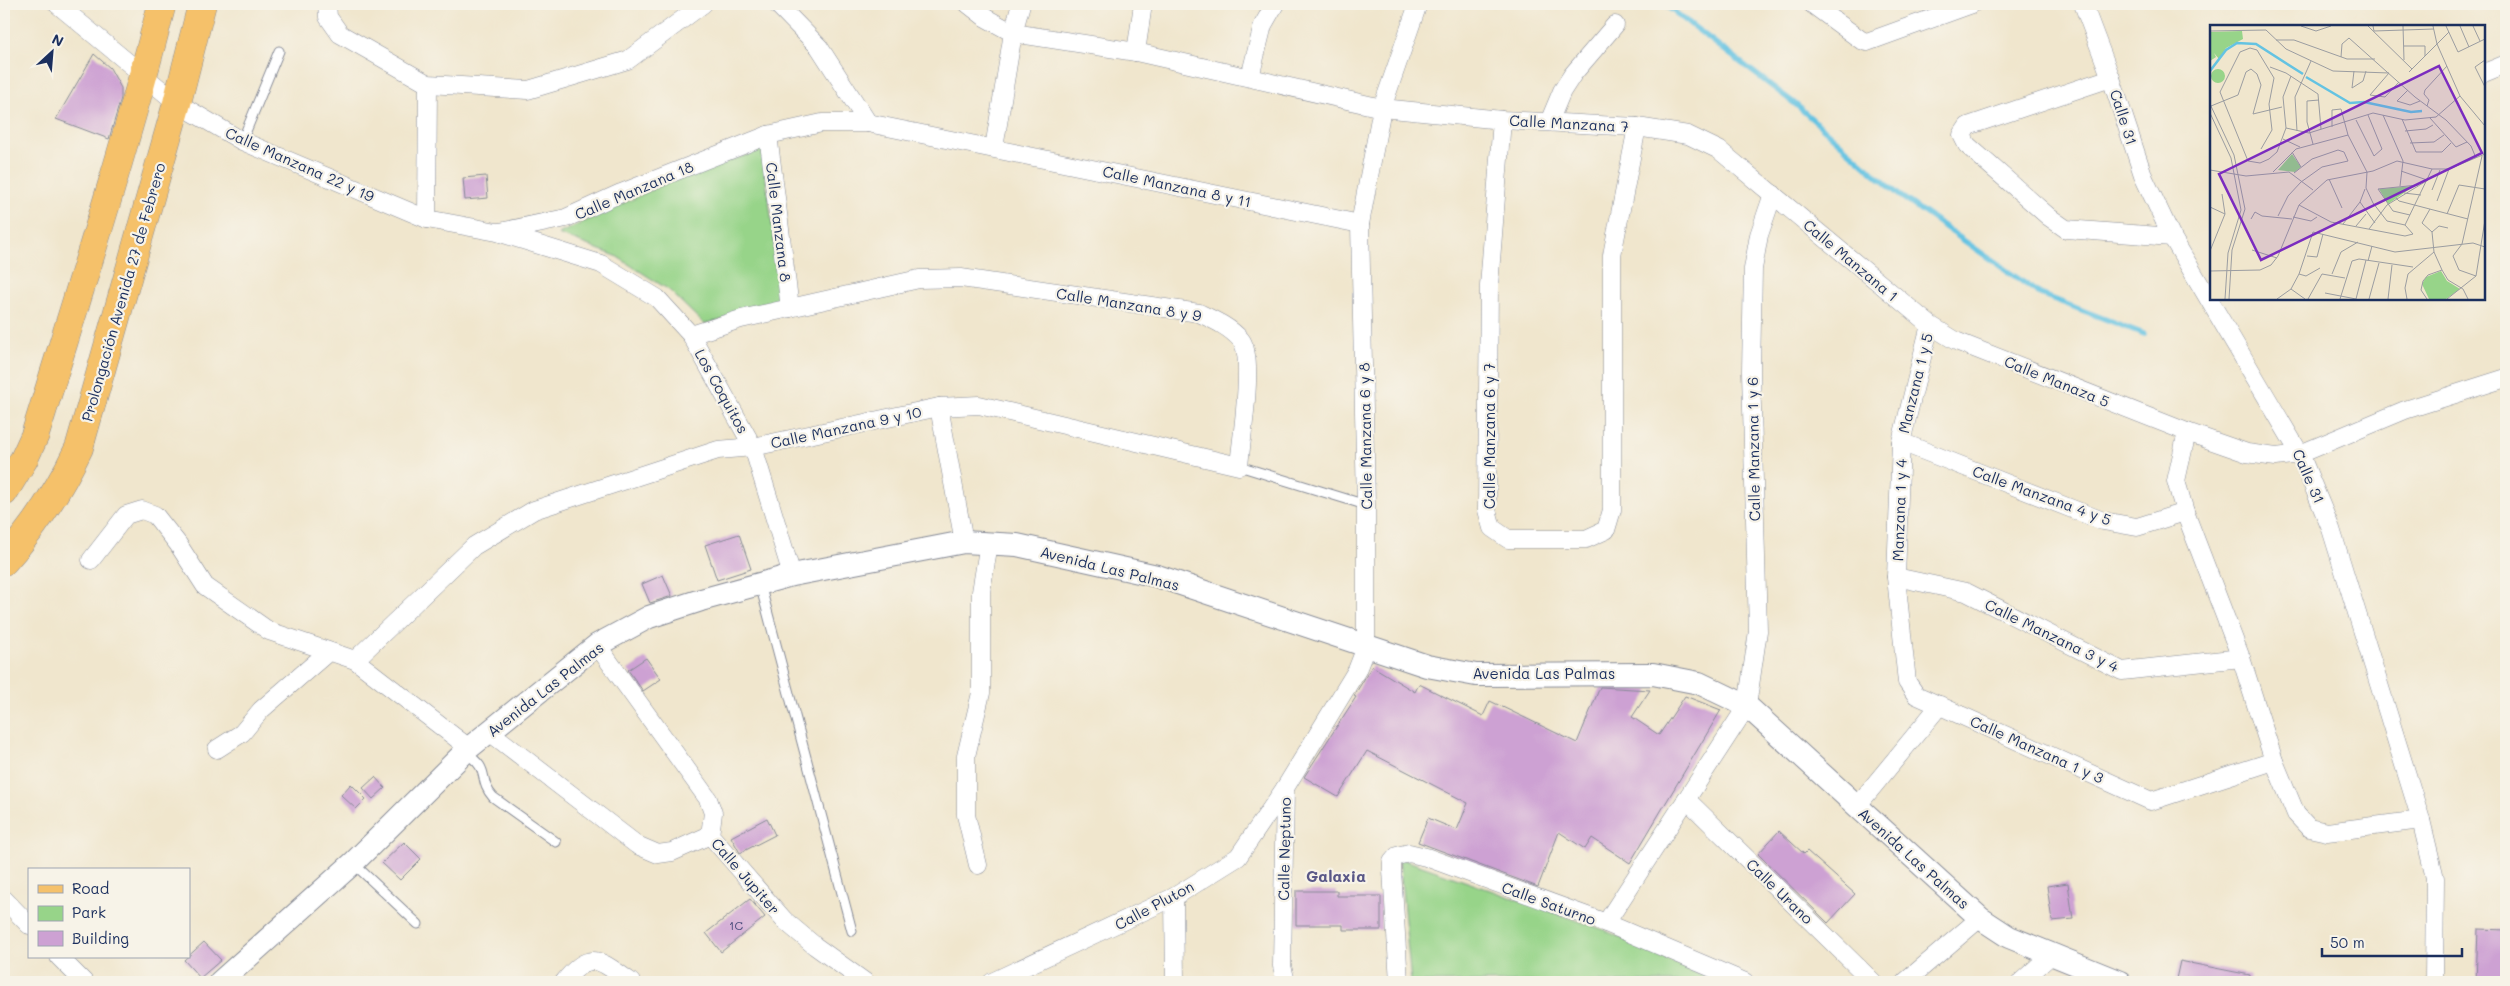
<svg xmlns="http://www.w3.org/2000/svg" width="2510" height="986" viewBox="0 0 2510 986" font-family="Mali,sans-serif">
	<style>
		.green { fill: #97d489; stroke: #598274 }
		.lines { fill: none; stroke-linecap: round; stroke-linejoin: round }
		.stream { stroke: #64c3e2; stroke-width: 5.5 }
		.building { fill: #cda1d3 }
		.service-casing { stroke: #868a96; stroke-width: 11 }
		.minor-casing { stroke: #868a96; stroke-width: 19 }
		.tertiary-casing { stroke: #868a96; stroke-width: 24 }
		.primary-casing { stroke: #868a96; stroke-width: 29 }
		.service { stroke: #fff; stroke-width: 9 }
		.minor { stroke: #fff; stroke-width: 18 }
		.tertiary { stroke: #fff; stroke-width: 22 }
		.primary { stroke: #f5c16b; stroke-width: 28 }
		.labels { text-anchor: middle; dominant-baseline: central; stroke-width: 4.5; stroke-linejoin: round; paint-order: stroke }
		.number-label { font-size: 12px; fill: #484c7b }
		.street-label { font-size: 15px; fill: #1b2f5e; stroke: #f7f3e8 }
		.neighbourhood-label { font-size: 16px; font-weight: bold; fill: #595787; stroke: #f7f3e8 }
		.inset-river { fill: none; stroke: #64c3e2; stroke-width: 2.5 }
		.inset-road { fill: none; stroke: #9b9da1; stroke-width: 1 }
		.view { fill: #7b2cbf; fill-opacity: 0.15; stroke: #7b2cbf; stroke-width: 2.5 }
		.inset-edge { fill: none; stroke: #1b2f5e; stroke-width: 2.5 }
	</style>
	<rect width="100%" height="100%" fill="#f7f3e8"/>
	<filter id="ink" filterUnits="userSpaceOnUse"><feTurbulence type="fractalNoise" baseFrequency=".02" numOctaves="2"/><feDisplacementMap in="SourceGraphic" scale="10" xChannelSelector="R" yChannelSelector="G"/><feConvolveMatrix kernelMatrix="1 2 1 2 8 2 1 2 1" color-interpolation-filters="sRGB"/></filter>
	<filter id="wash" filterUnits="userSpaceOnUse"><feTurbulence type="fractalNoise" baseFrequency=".0096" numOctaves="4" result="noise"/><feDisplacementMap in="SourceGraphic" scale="20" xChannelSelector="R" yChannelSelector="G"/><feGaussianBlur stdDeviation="1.12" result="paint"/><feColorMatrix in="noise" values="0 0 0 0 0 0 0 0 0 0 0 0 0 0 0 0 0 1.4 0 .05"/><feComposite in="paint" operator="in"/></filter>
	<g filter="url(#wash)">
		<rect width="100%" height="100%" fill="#f0e6cd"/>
		<g class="green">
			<polygon points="762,150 783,306 704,324 669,290 616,256 558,234 678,178"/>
			<polygon points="1399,858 1604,930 1716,982 1411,982"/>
		</g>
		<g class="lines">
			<polyline class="stream" points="1664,4 1794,103 1899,195 2040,294 2144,334"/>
		</g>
		<g id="blocks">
			<g class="building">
				<polygon points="94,54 110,68 121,88 121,98 109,139 56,119"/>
				<polygon points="486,176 488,198 465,200 463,178"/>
				<polygon points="739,534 751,569 717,580 705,545"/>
				<polygon points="663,575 672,596 650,603 642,584"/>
				<polygon points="646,658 661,679 643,691 628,670"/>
				<polygon points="1372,666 1415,692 1419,684 1483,716 1490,701 1577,743 1600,687 1650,690 1632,717 1659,735 1685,696 1721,710 1630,863 1592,838 1585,849 1559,832 1538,887 1418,842 1428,818 1457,830 1468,803 1367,751 1338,797 1304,777 1356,697 1354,696"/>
				<polygon points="375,777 385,788 373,799 363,788"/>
				<polygon points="351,784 366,799 356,809 341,795"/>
				<polygon points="767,818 775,835 740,853 731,837"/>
				<polygon points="1779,831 1804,854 1807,851 1855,894 1828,923 1758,854"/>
				<polygon points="404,842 421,859 400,880 382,863"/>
				<polygon points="2068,883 2073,919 2052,921 2047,886"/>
				<polygon points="1296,891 1337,891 1337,896 1381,896 1381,930 1343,930 1343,925 1296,925"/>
				<polygon points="750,899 765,917 721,952 706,933"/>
				<polygon points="2478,929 2506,930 2506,982 2476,982"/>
				<polygon points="204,942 221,960 200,978 184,960"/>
				<polygon points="2180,961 2250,975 2249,982 2191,982 2176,979"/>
			</g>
		</g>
	</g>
	<g filter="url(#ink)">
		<use href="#blocks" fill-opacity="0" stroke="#868a96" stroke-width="1"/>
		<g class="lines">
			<g class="service-casing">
				<g id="service">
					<polyline points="242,141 279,51"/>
					<polyline points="1239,466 1366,505"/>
					<polyline points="760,584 852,931"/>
					<path d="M 465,753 C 492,769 477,779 493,797 L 556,842"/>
					<polyline points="353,863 418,924"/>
				</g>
			</g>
			<g class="minor-casing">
				<g id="minor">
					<polyline points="57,4 177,103 242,141 427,219 497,232 601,264 657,298 691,335 753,447 792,575"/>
					<polyline points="327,4 328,17 340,34 428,84 528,90 628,60 703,4"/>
					<polyline points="777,4 819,47 868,123"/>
					<polyline points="968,4 986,18 1013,33 1136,52 1382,108 1502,120 1637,127 1688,135 1719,150 1930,325 1956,341 2187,432 2247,453 2276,457 2300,454 2405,410 2506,378"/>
					<polyline points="1812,4 1861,40 1867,42 1972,4"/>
					<polyline points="2083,4 2111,78 2144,178 2172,237 2300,454 2331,529 2421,820 2435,878 2434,982"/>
					<polyline points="1136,52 1143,4"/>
					<polyline points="2484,73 2506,64"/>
					<polyline points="1250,77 1263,25 1275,4"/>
					<polyline points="2111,78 1968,126 1962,135 1967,145 2049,217 2066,229 2172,237"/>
					<polyline points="1502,120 1489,286 1487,510 1492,528 1508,539 1586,539 1606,530 1612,510 1612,255 1637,127"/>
					<polyline points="1549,122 1562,91 1573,74 1615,25"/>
					<polyline points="768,135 790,308"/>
					<polyline points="994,148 1013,33 1021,4"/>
					<polyline points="427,219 428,84"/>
					<polyline points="500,232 566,218 621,193 768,135 822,123 868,123 1360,224"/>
					<polyline points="1930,325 1901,442 1896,577 1907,682 1916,695 2151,801 2274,761"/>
					<polyline points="939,407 964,542"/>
					<polyline points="2187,432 2176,481 2185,512 2241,658 2274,761 2296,814 2309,828 2327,832 2421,820"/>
					<polyline points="1901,442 2103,521 2137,527 2185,512"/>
					<polyline points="91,560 126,515 142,510 155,515 178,544 205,586 269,631 355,660 469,748"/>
					<polyline points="1896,577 1966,592 2122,671 2241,658"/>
					<polyline points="597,645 708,799 713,813 710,835 784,920 815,946 865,982"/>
					<path d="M 355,660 L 474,546 L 534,510 L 718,450 L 753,447 L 939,407 L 979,405 L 1239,466 C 1241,441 1255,357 1241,340 C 1230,327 1214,320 1199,313 L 961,278 L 919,279 L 741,319 L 691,335"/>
					<polyline points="491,733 637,845 658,854 672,852 710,835"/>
					<polyline points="217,749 242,733 261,710 328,652"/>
					<polyline points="1686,799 1873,982"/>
					<polyline points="1857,806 1940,705"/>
					<polyline points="978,865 966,815 966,756 981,693 981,592 989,543"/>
					<polyline points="1174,897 1175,982"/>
					<polyline points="4,899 29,925"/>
					<polyline points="1606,923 1747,706 1758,631 1751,371 1753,269 1759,235 1773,194"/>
					<polyline points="59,957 84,982"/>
					<path d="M 564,982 C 591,948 600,961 631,982"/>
					<polyline points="992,982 1174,897 1238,857 1285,788"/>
					<polyline points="1286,982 1282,966 1285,788 1357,670 1366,647 1366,505 1360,224 1382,108 1418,4"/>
					<polyline points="1399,982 1392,870 1392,862 1397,856 1409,853 1426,857 1606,923 1745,982"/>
					<polyline points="1905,982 1980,918"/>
					<polyline points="2021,982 2051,955"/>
				</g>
			</g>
			<g class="tertiary-casing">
				<polyline id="tertiary" points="220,982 353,863 469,748 597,645 649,617 701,600 792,575 964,542 1017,545 1157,576 1427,666 1476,675 1653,674 1699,683 1747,706 1980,918 2009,937 2120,982"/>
			</g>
			<g class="primary-casing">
				<g id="primary">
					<path d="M 4,492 L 24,459 L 35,435 C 79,292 125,149 162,4"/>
					<path d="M 4,561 C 35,527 59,490 79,448 L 177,103 L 202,4"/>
				</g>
			</g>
			<use href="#service" class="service"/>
			<use href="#minor" class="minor"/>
			<use href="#tertiary" class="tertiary"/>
			<use href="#primary" class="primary"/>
		</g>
	</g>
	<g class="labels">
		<g class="number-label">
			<text x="736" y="925">1C</text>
		</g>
		<g class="street-label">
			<text transform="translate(2124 117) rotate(72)">Calle 31</text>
			<text transform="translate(1569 123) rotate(3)">Calle Manzana 7</text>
			<text transform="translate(300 164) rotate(24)">Calle Manzana 22 y 19</text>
			<text transform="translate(1177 186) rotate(12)">Calle Manzana 8 y 11</text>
			<text transform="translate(634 190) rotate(-23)">Calle Manzana 18</text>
			<text transform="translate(779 222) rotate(83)">Calle Manzana 8</text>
			<text transform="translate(1851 260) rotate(40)">Calle Manzana 1</text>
			<text transform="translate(123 292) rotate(-74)">Prolongación Avenida 27 de Febrero</text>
			<text transform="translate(1129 304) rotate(9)">Calle Manzana 8 y 9</text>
			<text transform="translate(2057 381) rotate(22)">Calle Manaza 5</text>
			<text transform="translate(1915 383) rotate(-76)">Manzana 1 y 5</text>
			<text transform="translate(722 391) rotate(61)">Los Coquitos</text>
			<text transform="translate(846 427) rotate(-12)">Calle Manzana 9 y 10</text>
			<text transform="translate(1365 436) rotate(-91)">Calle Manzana 6 y 8</text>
			<text transform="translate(1489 436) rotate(-90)">Calle Manzana 6 y 7</text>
			<text transform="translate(1753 449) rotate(-91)">Calle Manzana 1 y 6</text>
			<text transform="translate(2309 476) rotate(66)">Calle 31</text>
			<text transform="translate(2042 495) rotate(20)">Calle Manzana 4 y 5</text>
			<text transform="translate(1899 510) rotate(-88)">Manzana 1 y 4</text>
			<text transform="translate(1110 568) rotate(14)">Avenida Las Palmas</text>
			<text transform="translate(2052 635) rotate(26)">Calle Manzana 3 y 4</text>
			<text x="1544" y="673">Avenida Las Palmas</text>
			<text transform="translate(545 689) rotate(-38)">Avenida Las Palmas</text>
			<text transform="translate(2037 749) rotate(24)">Calle Manzana 1 y 3</text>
			<text transform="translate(1284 849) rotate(-89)">Calle Neptuno</text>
			<text transform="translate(1914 858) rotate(42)">Avenida Las Palmas</text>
			<text transform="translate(746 876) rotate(49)">Calle Jupiter</text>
			<text transform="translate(1780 891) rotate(44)">Calle Urano</text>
			<text transform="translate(1549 903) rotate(20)">Calle Saturno</text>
			<text transform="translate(1154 905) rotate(-28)">Calle Pluton</text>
		</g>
		<g class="neighbourhood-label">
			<text x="1336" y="875">Galaxia</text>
		</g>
	</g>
	<g transform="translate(2210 25)">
		<rect width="275" height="275" fill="#f0e6cd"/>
		<path d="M 32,6 L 33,14 L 16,23 L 9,34 L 4,28 L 6,32 L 0,36 L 0,7 ZM1 51a7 7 0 1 1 14 0a7 7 0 1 1-14 0ZM 82,129 L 91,142 L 85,147 L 68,145 ZM 204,161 L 178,179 L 169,164 ZM 231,246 L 237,256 L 250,264 L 236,274 L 219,274 L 212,259 L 216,252 Z" fill="#97d489"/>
		<path class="inset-river" d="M 0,46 L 16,25 L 27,18 L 46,19 L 93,49M 96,52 L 140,78 L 154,77 L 201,87 L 212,86"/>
		<path class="inset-road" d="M 91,1 L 106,6 L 121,1M 158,1 L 202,44M 163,1 L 164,6 L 224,4M 193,1 L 194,35M 223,1 L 227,19 L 250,71 L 275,101M 236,1 L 248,27 L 275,14M 250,1 L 259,22M 263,1 L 270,16M 56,5 L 76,24 L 123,46 L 179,48M 0,6 L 56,5M 66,15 L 84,15 L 137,34 L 165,34M 194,21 L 215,21 L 215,31M 131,32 L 132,19 L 139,13 L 205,72 L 236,95 L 261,121 L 266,133M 275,35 L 265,42 L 275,62M 60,42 L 76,48 L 108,69 L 111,104M 144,46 L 142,63 L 153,56 L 156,46M 199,47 L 239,7M 179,48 L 160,70 L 175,72 L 189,57M 198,65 L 187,76 L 200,80 L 210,76M 0,79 L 24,130 L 35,184 L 22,225 L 19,274M 1,81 L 28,70 L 36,47 L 41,44 L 47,49 L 51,60 L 43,89 L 72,82M 217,81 L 219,75 L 214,69 L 215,65 L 237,41M 0,88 L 21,133 L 31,185 L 18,228 L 15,274M 173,90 L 193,136 L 190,161M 220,93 L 246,122 L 257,117M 192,94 L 206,127 L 232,127 L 241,118M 146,95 L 164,131 L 172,124 L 158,90M 76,103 L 99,108 L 163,88 L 195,95 L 226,92 L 250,71M 76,103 L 73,72 L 81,51M 87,106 L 85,72 L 101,36M 195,106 L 216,104 L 223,100M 73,114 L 90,122M 200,118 L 224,117 L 234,110M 103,119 L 97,97 L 97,76 L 109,75M 51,124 L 62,105 L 59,79 L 64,53 L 47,25 L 40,23 L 30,27 L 10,67 L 38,136 L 50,138 L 59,134 L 67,127 L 76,103M 82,127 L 91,142M 0,145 L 36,151 L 79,147 L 103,165M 191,146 L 217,155M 63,147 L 86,124 L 138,110M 119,154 L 132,183M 222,165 L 230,145M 194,168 L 211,170M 186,173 L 189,176 L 258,194M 227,176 L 239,144M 150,177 L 165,198M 89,180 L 121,197 L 195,211 L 203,209 L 195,200 L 177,196 L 163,178 L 156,163 L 157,147 L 138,110 L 131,84 L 122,85 L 122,102M 0,182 L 15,189M 220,184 L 212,198 L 222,207M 237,189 L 249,160 L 275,164M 200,190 L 183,186 L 168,164 L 208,160M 68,191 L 78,171 L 91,157 L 112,142 L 138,136 L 134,127 L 128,125 L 102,134 L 84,148M 83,192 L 101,196 L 107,192M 41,194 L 45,187 L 52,191 L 82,194M 133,199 L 150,177 L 155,164M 195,200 L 222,144M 146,201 L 156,189M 159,204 L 177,180 L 218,155M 222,207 L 224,227 L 232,245 L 238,255 L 253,264 L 258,274M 222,207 L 229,201 L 238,203M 42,225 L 67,233M 0,226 L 15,189 L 12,169M 97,231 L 107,232 L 113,209M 158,236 L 162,221M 0,246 L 50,245 L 61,240 L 68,231 L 89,180 L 117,155 L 163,146 L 187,136 L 222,144 L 239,144 L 275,129M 89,249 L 96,251 L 110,243M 122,249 L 131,227 L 148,217M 266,251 L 249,245 L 243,231 L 252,219 L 272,131M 81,264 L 95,274M 115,268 L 146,274M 67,274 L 81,264 L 89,249 L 103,207 L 185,227 L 263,218 L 275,222M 98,274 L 112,249 L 135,253M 130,274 L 142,236 L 149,234 L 203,242M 146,274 L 156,235M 159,274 L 169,238M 178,274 L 182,240M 197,274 L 195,263 L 198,249 L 224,227M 217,274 L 211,265 L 213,256 L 218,250 L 232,245M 237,274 L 266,251 L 275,195"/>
		<path class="view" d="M 229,41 L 272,128 L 51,235 L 9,149 Z"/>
		<rect width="275" height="275" class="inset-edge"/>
	</g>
	<rect width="2510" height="986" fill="none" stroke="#f7f3e8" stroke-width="20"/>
	<rect x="28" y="868" width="162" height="90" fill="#f7f3e8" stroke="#9fa5b1"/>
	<rect x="38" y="885" width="25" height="8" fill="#f5c16b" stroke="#9fa5b1"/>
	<text x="72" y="894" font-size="15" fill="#1b2f5e">Road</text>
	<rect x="38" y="906" width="25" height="15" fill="#97d489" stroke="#9fa5b1"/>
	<text x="72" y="918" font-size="15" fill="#1b2f5e">Park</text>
	<rect x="38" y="931" width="25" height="15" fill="#cda1d3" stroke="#9fa5b1"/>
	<text x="72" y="944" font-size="15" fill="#1b2f5e">Building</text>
	<g transform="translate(52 52) rotate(26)" stroke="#f7f3e8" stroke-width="4" paint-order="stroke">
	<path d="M0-4L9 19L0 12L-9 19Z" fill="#1b2f5e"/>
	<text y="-8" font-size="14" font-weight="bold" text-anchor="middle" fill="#1b2f5e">N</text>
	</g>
	<path d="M2322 948v8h140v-8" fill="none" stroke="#1b2f5e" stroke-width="2.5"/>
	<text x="2330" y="948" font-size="15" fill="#1b2f5e" stroke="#f7f3e8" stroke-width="4" paint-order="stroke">50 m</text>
</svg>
